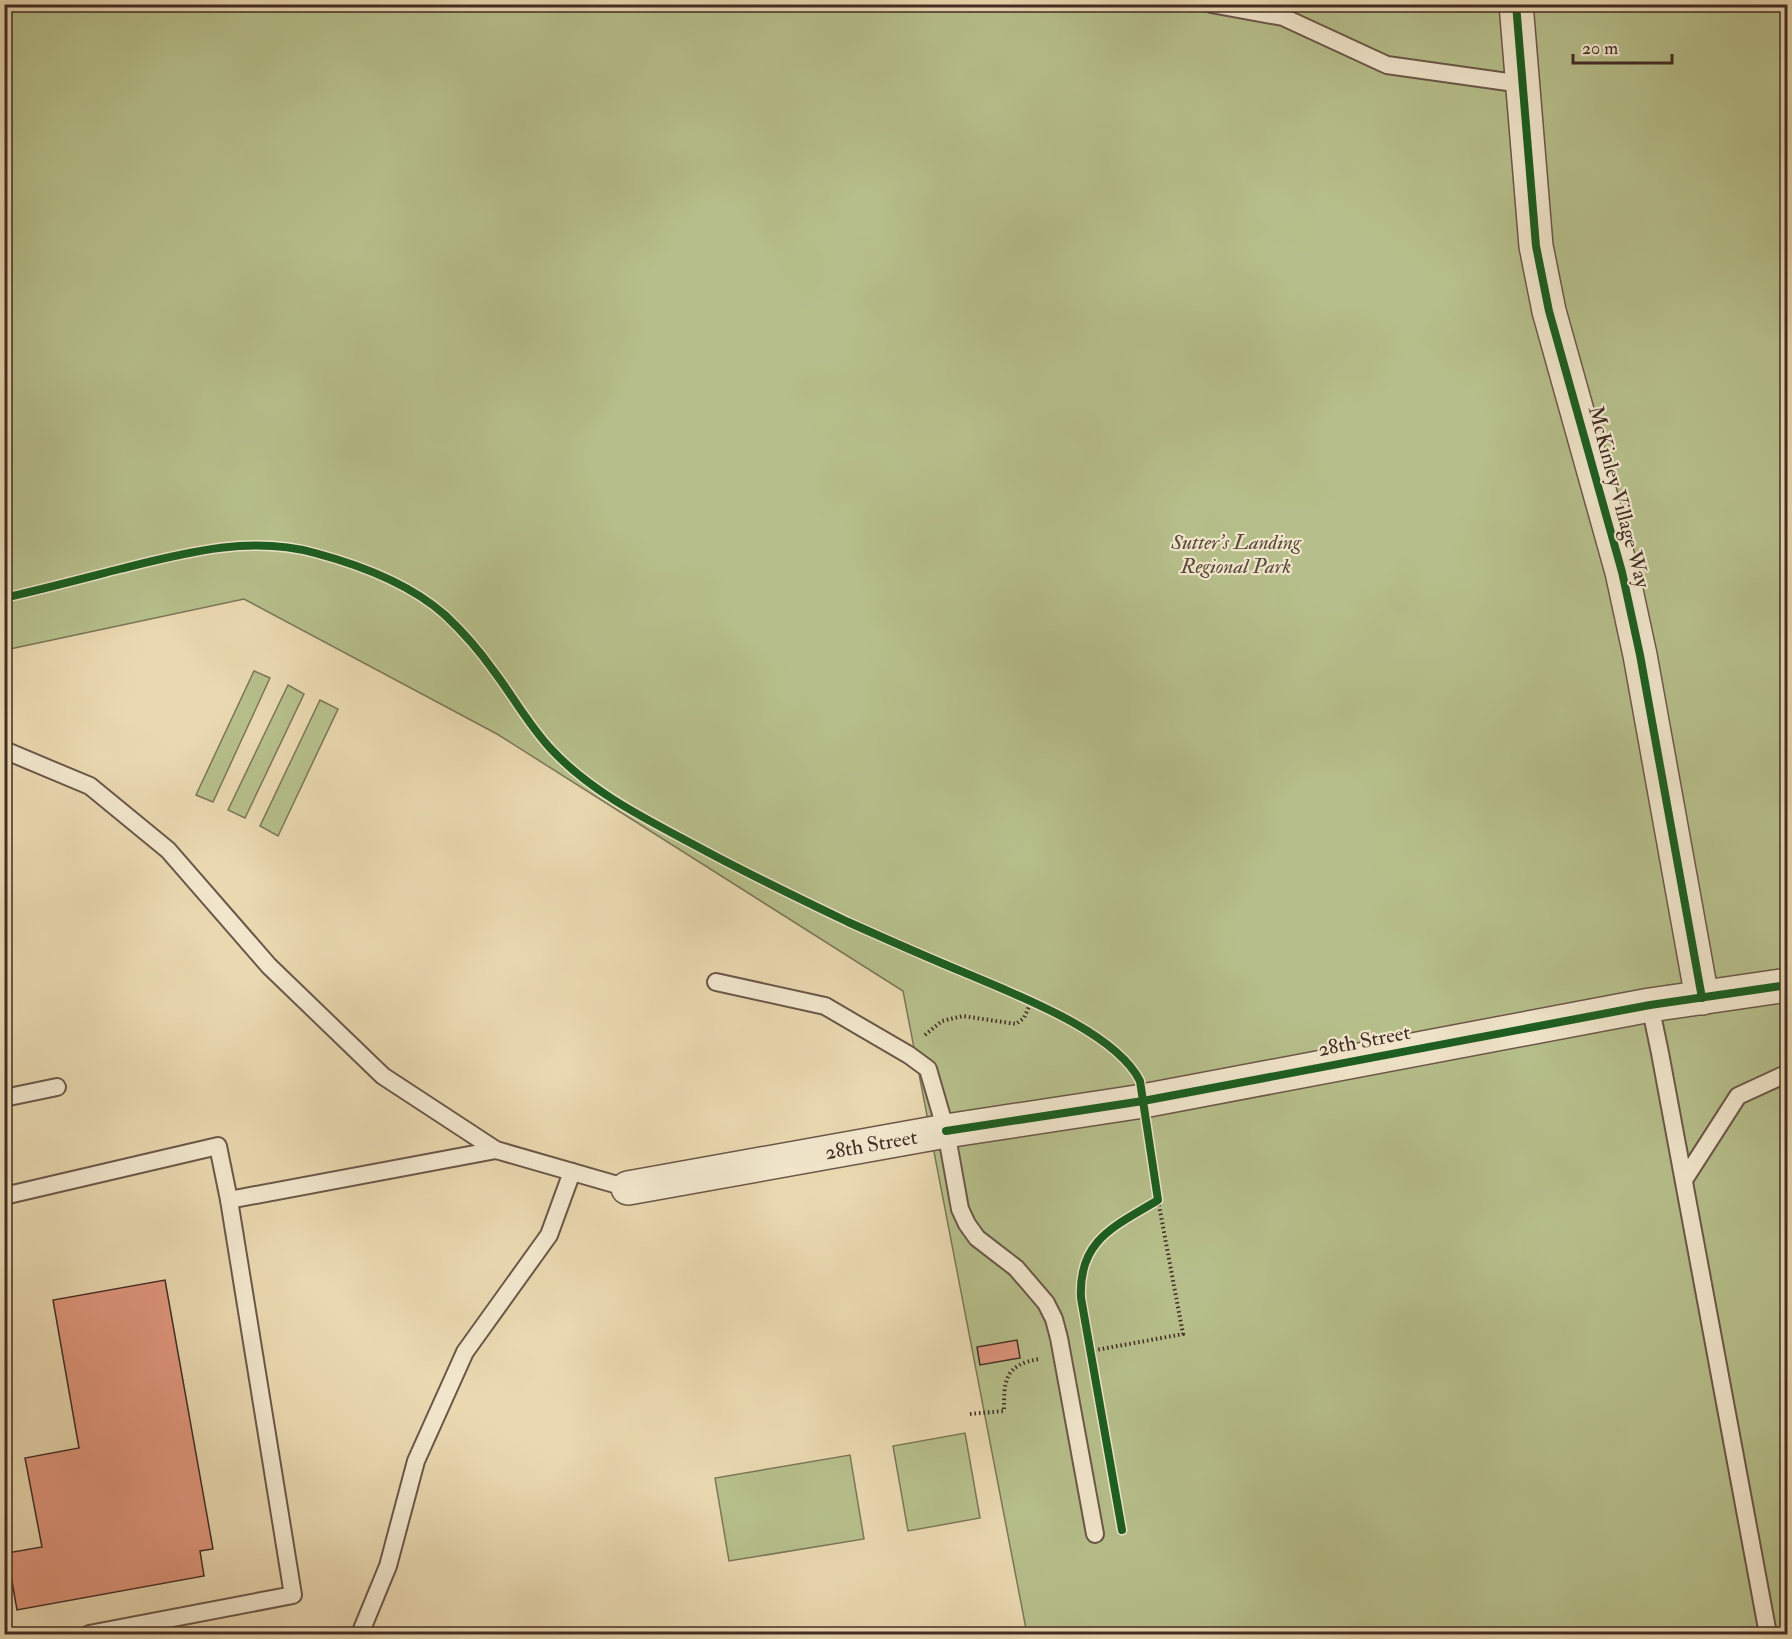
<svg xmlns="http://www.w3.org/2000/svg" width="1792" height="1639" viewBox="0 0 1792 1639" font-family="'IM FELL Double Pica',serif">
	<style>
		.green { fill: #b6bf8b; stroke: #7c7658; stroke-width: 1.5 }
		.building { fill: #df967c; stroke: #412c25; stroke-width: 1.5 }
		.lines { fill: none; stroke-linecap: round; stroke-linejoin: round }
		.lane-casing { stroke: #6b5748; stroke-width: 20 }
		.street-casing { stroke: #6b5748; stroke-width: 36 }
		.path { stroke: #412c25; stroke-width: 4; stroke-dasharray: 1.5 3; stroke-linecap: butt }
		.lane { stroke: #f1e6cc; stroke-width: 16 }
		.street { stroke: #f1e6cc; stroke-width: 33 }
		.cycleway-casing { stroke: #f1e6cc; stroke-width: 11 }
		.cycleway { stroke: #1b5e20; stroke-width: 8 }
		.labels { text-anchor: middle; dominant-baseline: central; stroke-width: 4.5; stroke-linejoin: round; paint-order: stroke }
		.street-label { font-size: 21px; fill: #412c25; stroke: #f1e6cc }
		.park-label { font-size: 21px; font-style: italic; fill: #584939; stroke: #f1e6cc }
	</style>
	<rect width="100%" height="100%" fill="#e9d8b0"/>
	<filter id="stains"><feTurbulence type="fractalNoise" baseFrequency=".00333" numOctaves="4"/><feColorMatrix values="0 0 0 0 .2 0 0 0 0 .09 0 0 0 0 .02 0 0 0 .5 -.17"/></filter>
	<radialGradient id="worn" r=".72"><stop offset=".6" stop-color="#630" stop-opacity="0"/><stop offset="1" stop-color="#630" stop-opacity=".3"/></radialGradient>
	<g class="green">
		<polygon points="4,5 1780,5 1788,51 1787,1634 1027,1634 903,991 497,734 244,599 5,650"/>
		<polygon points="254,671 270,678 213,802 196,795"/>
		<polygon points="288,685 304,694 245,818 228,810"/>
		<polygon points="320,700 338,709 278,836 260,826"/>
		<polygon points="965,1433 980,1518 908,1531 893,1446"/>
		<polygon points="850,1455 864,1539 729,1561 715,1478"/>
	</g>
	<g class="building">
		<polygon points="165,1280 213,1549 200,1551 204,1576 17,1610 7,1553 42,1547 25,1458 79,1448 53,1300"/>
		<polygon points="1017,1340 1020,1358 980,1365 977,1347"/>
	</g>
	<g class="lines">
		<g class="lane-casing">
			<g id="lane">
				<polyline points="1211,4 1283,17 1387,65 1522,84"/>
				<polyline points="4,750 90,786 168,850 269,966 383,1076 496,1150 628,1188"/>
				<polyline points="716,982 825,1006 909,1055 928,1069 946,1131 960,1209 967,1224 977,1238 1016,1268 1046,1303 1054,1319 1059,1338 1095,1534"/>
				<polyline points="1650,1005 1660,1053 1768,1634"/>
				<polyline points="4,1098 57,1087"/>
				<polyline points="1684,1180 1738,1096 1788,1073"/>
				<polyline points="4,1196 218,1146 229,1200 293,1595 89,1634"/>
				<polyline points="229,1200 496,1150"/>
				<polyline points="360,1634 388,1566 416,1461 465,1352 549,1235 572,1172"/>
			</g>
		</g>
		<g class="street-casing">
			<g id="street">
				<polyline points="1516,4 1536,246 1549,311 1622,572 1640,655 1702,998"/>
				<polyline points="628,1188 946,1131 1143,1101 1650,1005 1788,985"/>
			</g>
		</g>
		<g class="path">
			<polyline points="925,1035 942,1021 963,1016 1016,1024 1024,1018 1031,1002"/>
			<polyline points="1085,1352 1183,1334 1158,1200"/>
			<path d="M 970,1414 L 1004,1411 C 1004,1381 1004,1365 1039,1359"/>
		</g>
		<use href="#lane" class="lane"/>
		<use href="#street" class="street"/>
		<g class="cycleway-casing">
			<g id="cycleway">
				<polyline points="1516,4 1536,246 1549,311 1622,572 1640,655 1702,998"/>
				<path d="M 4,598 C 43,589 81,579 120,569 C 184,553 250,535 315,553 C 360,565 410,584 445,615 C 463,632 479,650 493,670 C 513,696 529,726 552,750 C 592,793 648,820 700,848 C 748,874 798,898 848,922 C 886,939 924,956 963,972 C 1014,994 1115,1031 1140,1081 L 1158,1200 C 1116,1226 1078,1239 1081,1298 L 1122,1530"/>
				<polyline points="946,1131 1143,1101 1650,1005 1788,985"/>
			</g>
		</g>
		<use href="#cycleway" class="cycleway"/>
	</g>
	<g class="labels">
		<g class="street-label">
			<text transform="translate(1619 497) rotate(75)">McKinley Village Way</text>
			<text transform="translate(1364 1041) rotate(-11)">28th Street</text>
			<text transform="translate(871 1145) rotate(-10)">28th Street</text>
		</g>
		<g class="park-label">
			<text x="1236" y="542">Sutter's Landing<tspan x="1236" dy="24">Regional Park</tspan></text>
		</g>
	</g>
	<rect width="1792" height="1639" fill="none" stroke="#e9d8b0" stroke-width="24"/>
	<rect x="6" y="6" width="1780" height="1627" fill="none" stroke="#412c25" stroke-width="3"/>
	<rect x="12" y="12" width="1768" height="1615" fill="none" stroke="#412c25" stroke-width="1.5"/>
	<path d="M1573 54v9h99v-9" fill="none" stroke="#412c25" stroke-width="3"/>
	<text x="1582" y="54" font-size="18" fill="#412c25" stroke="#f1e6cc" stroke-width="4.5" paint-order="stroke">20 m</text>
	<rect width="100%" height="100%" filter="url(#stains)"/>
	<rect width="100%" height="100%" fill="url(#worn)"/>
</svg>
